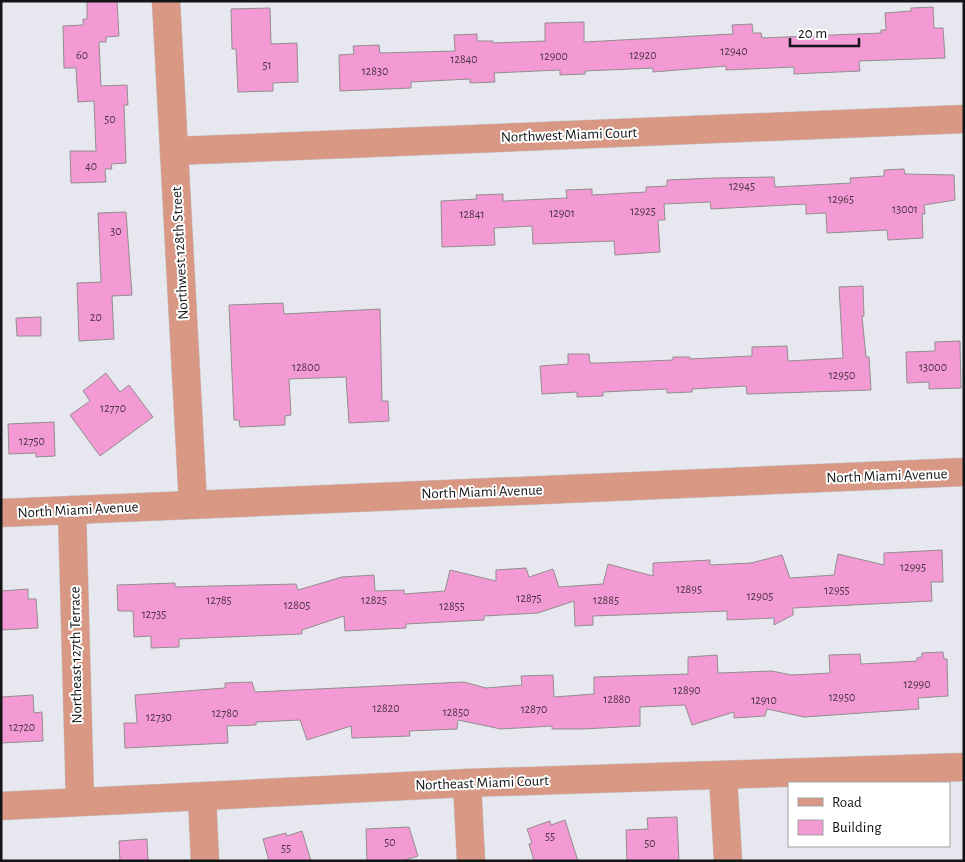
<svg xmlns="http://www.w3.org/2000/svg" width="965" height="862" viewBox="0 0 965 862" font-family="'Alegreya Sans',sans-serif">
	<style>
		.building { fill: #f399d3; stroke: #938d90 }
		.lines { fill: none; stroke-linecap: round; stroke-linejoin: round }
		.minor-casing { stroke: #c5c6cc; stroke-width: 29 }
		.minor { stroke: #d99883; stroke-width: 28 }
		.labels { text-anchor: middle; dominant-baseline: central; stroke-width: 4; stroke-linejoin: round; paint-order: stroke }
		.number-label { font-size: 12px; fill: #4b3545 }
		.street-label { font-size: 15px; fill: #131416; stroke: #fff }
	</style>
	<rect width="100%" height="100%" fill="#e7e8ef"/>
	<g class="building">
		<polygon points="87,1 117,1 119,36 106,37 106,42 99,42 101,86 127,85 128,105 124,105 126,163 111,164 112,169 105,169 106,182 71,183 70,151 96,151 94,101 78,102 76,68 64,68 63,26 83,25 83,19 87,19"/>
		<polygon points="933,7 934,28 943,28 945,58 859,61 860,71 794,74 794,67 726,70 726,66 653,72 653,68 585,71 585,74 560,75 560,70 494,73 495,82 470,83 470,79 411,82 411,88 340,91 339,55 354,54 353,46 379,45 380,53 455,51 454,35 477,34 477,41 493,41 493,43 545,41 545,23 584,22 584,42 733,34 732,25 752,24 753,33 761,33 762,38 881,33 881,30 886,30 885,13 911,11 911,8"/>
		<polygon points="270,8 271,44 297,43 298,82 273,83 273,91 238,92 236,49 232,49 231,9"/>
		<polygon points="904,169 905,174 954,175 955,200 924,205 925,214 922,214 923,238 888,240 887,230 827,233 826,213 806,214 806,204 711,209 710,202 664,204 665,220 658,220 660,252 615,255 614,241 533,244 532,226 494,228 495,245 442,247 441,201 477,199 476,195 503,194 503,201 567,198 566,190 592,189 592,195 646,192 646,187 667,186 667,180 715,178 774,177 775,187 851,183 850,178 884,176 884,170"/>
		<polygon points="126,212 132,295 112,296 114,339 79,341 77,283 101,282 98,213"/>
		<polygon points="863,286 864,316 862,316 866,357 869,357 871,390 747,394 746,386 692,389 692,392 667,393 667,389 603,392 603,396 577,397 577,392 542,394 540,366 568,364 568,354 589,354 590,363 602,363 673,360 673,357 690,357 690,359 752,356 752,347 787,346 788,361 843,358 839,287"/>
		<polygon points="283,303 284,314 380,309 382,401 388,401 389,421 349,423 346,377 289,379 291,415 285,416 285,425 240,427 239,420 234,420 229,305"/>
		<polygon points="41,317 41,336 17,336 16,318"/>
		<polygon points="960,341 961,388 929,389 929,382 907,383 906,352 935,351 935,342"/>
		<polygon points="106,373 120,392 129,385 153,417 100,456 70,415 90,401 83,391"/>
		<polygon points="54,422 55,456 36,457 36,453 9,454 8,424"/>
		<polygon points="942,550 943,582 931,582 932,601 793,608 793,615 774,625 774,618 727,620 727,611 593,616 593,625 575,626 574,601 538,613 484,616 484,620 406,624 406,628 345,631 344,616 302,630 302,634 179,639 179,647 151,648 151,636 134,637 133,611 118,611 117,585 175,583 175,587 296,584 298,590 342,577 374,575 375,591 404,590 404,594 445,591 450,570 496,581 496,570 526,568 529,577 553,569 559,587 603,584 608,564 653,576 653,563 710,560 710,565 751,563 782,555 790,578 834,575 838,554 884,565 884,553"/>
		<polygon points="28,589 28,599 36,599 38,628 1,630 1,591"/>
		<polygon points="943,652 944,659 947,659 948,696 918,698 919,709 804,717 767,709 765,716 734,718 734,712 692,725 685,705 640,707 640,726 583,729 552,729 552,726 501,729 458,720 457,729 409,731 410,736 352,738 351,726 307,740 300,720 256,722 256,725 227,726 228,743 125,748 124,723 137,723 135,695 225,688 225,683 252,682 255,692 464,682 486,688 522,685 521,676 553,675 554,697 594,694 594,677 688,674 688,657 717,655 718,673 772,671 791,675 830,673 829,655 860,654 861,664 917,661 917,658 922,657 922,653"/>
		<polygon points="33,695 34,713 42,712 43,741 1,743 1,697"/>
		<polygon points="677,817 679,861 627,861 626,830 648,829 647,818"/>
		<polygon points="565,820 578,861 534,861 529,844 532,843 527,829 550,821 551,825"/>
		<polygon points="409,827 418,856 402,861 367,861 366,829"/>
		<polygon points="302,831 311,861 269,861 263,839 286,833 287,836"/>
		<polygon points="147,839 148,861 120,861 119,841"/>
	</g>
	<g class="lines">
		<g class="minor-casing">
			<g id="minor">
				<polyline points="166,1 193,504"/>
				<polyline points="174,151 964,119"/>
				<polyline points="72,510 80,801"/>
				<polyline points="1,513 964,472"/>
				<polyline points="723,775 728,861"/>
				<polyline points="467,783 471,861"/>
				<polyline points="202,797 205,861"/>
				<polyline points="1,806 467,783 964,767"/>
			</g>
		</g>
		<use href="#minor" class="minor"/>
	</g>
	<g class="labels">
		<g class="number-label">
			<text x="734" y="51">12940</text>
			<text x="82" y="55">60</text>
			<text x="643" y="55">12920</text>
			<text x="554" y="56">12900</text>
			<text x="464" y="59">12840</text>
			<text x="267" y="65">51</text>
			<text x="375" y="71">12830</text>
			<text x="110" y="119">50</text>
			<text x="91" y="166">40</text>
			<text x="742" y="186">12945</text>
			<text x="841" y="199">12965</text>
			<text x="905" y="209">13001</text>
			<text x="643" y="211">12925</text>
			<text x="562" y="213">12901</text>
			<text x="472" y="214">12841</text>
			<text x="116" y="231">30</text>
			<text x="96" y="317">20</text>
			<text x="306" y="367">12800</text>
			<text x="933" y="367">13000</text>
			<text x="842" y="375">12950</text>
			<text x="113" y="408">12770</text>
			<text x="32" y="441">12750</text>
			<text x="913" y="567">12995</text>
			<text x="689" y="589">12895</text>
			<text x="837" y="590">12955</text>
			<text x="760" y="596">12905</text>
			<text x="529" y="598">12875</text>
			<text x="219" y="600">12785</text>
			<text x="374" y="600">12825</text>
			<text x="606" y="600">12885</text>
			<text x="297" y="605">12805</text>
			<text x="452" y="606">12855</text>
			<text x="154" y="614">12735</text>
			<text x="917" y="684">12990</text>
			<text x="687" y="690">12890</text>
			<text x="842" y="697">12950</text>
			<text x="617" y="699">12880</text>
			<text x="764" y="700">12910</text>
			<text x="386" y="708">12820</text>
			<text x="534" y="709">12870</text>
			<text x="456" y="712">12850</text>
			<text x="225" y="713">12780</text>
			<text x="159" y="717">12730</text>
			<text x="22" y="727">12720</text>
			<text x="550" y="836">55</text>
			<text x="390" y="842">50</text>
			<text x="650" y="843">50</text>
			<text x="286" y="848">55</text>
		</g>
		<g class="street-label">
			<text transform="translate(569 135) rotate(-2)">Northwest Miami Court</text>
			<text transform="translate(180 253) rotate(-93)">Northwest 128th Street</text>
			<text transform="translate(887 476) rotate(-2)">North Miami Avenue</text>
			<text transform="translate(482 492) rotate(-2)">North Miami Avenue</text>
			<text transform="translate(78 510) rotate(-3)">North Miami Avenue</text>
			<text transform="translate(76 655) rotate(-91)">Northeast 127th Terrace</text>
			<text transform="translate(482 783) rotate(-2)">Northeast Miami Court</text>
		</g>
	</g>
	<rect width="965" height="862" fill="none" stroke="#131416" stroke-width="5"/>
	<rect x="788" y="782" width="162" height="65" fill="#ffffff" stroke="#a1a1a2"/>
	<rect x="798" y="798" width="25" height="8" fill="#d99883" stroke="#a1a1a2"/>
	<text x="832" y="807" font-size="15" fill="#131416">Road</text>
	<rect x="798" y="820" width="25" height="15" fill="#f399d3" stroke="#a1a1a2"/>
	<text x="832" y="832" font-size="15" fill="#131416">Building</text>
	<path d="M790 38v8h69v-8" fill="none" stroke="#131416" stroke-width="2.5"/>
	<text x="798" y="38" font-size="15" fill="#131416" stroke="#ffffff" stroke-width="4" paint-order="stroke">20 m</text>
</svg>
